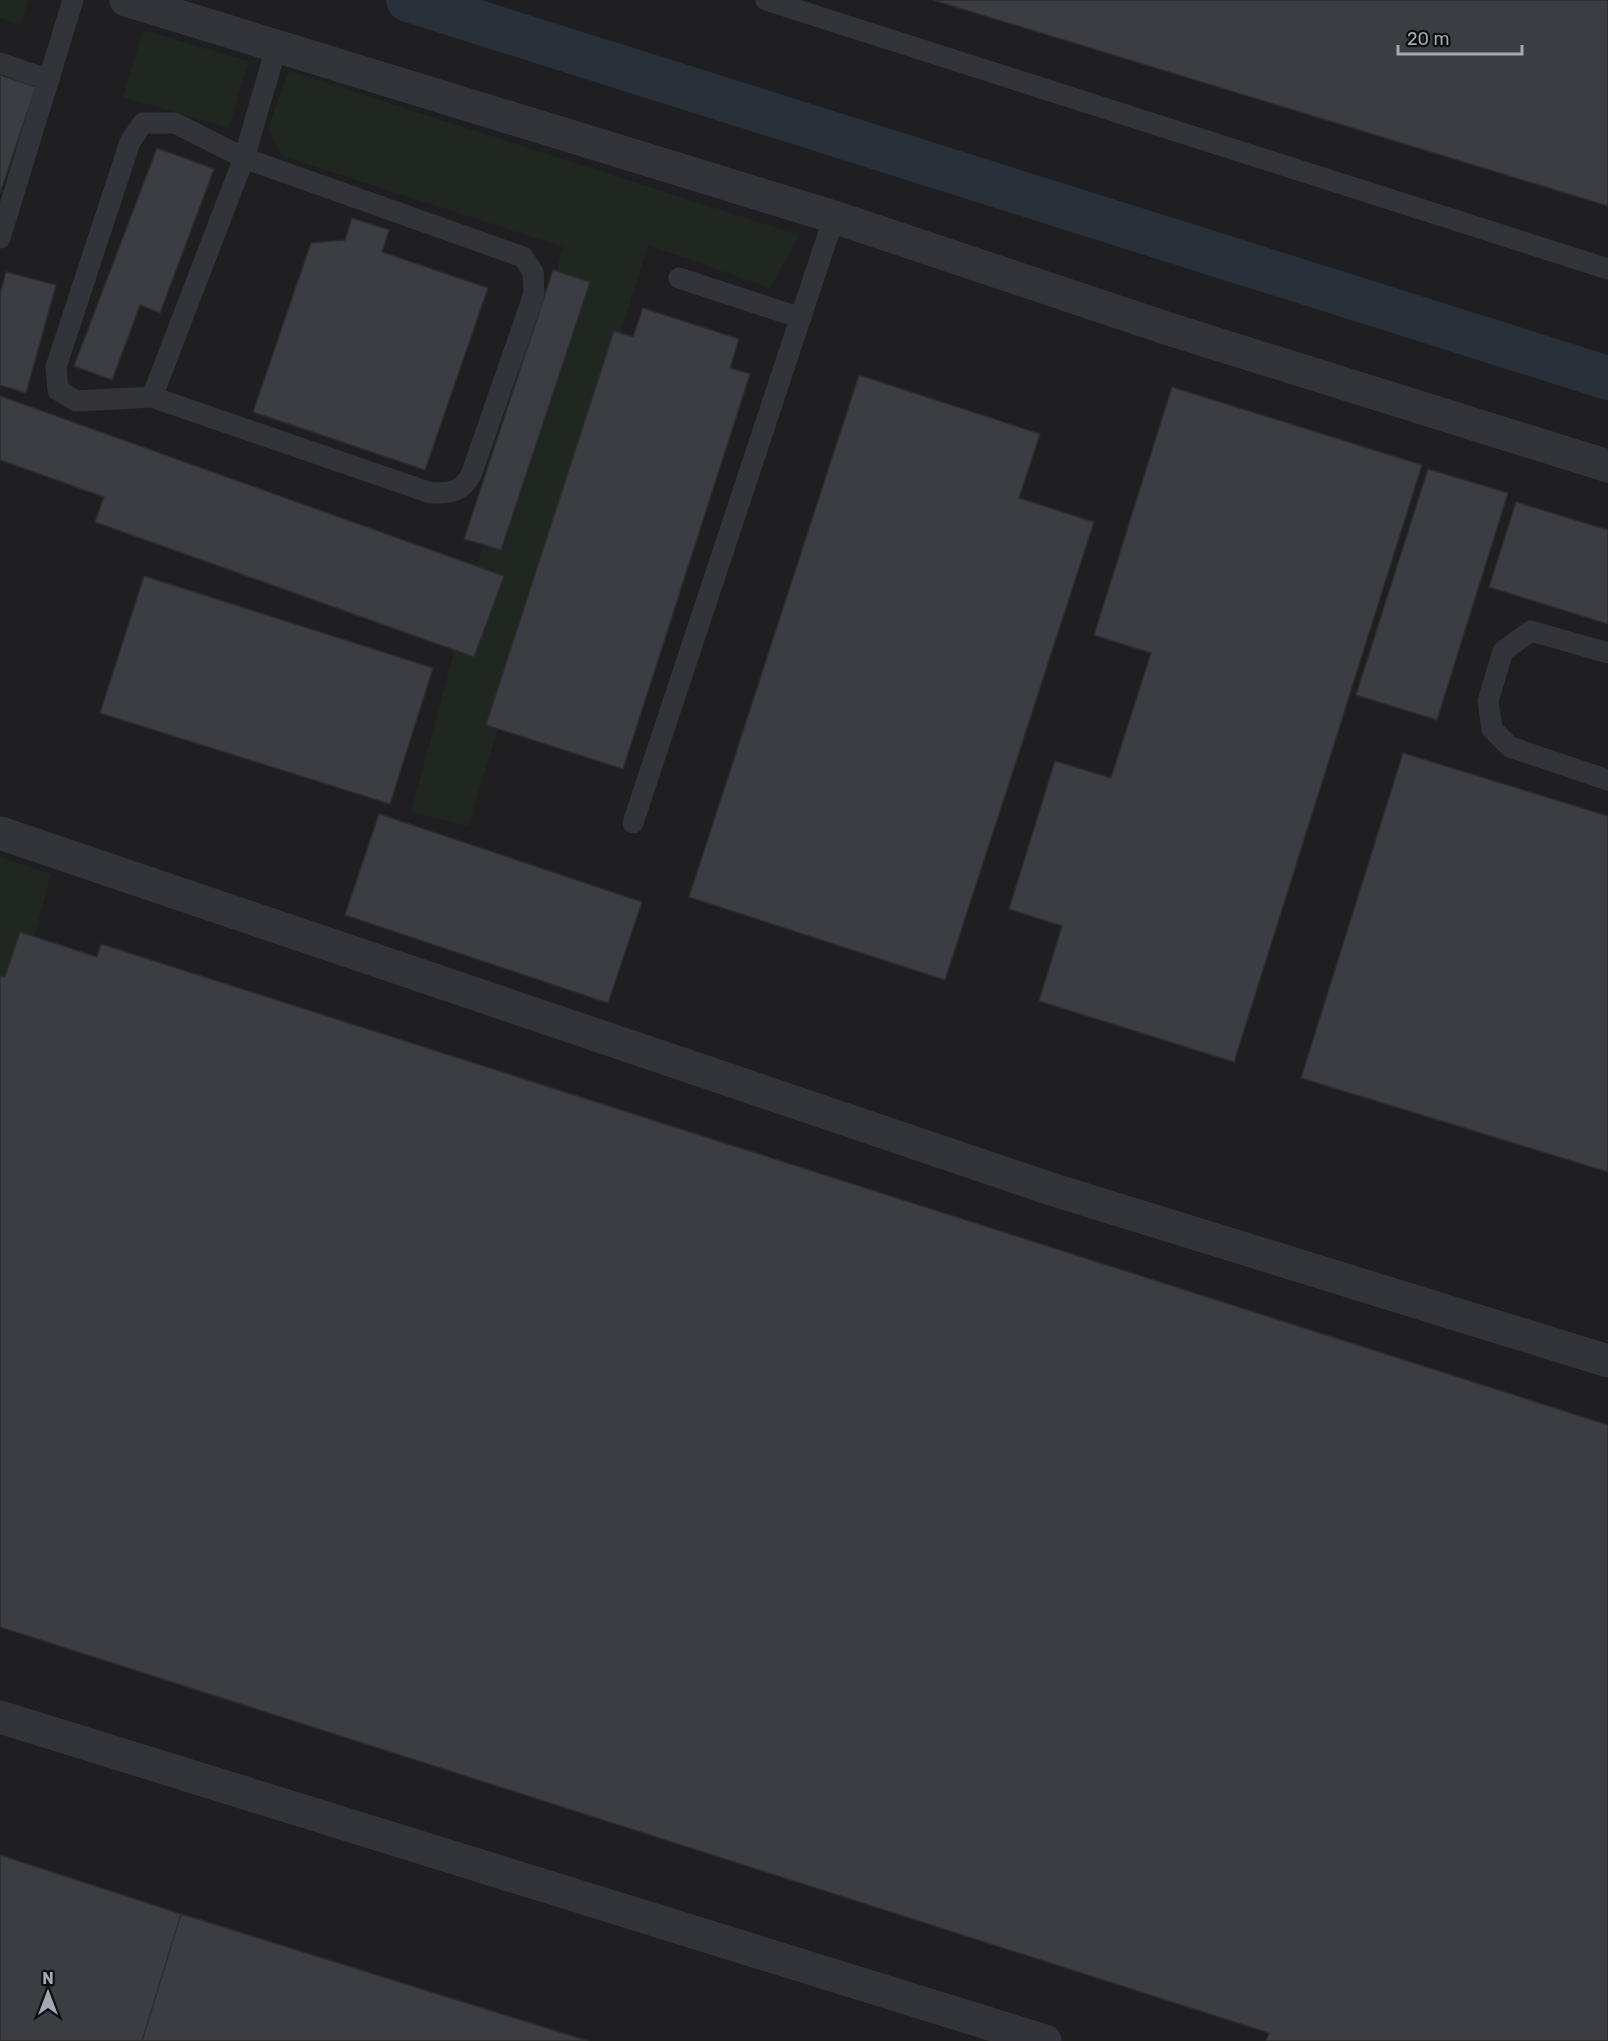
<svg xmlns="http://www.w3.org/2000/svg" width="1608" height="2041" viewBox="0 0 1608 2041" font-family="Rubik,sans-serif">
	<style>
		.built { fill: #1f1f22 }
		.green { fill: #1f2720 }
		.lines { fill: none; stroke-linecap: round; stroke-linejoin: round }
		.canal { stroke: #283039; stroke-width: 44 }
		.building { fill: #3c3d42; stroke: #2d2d31; stroke-width: 1.5 }
		.lane { stroke: #33343a; stroke-width: 21 }
		.street { stroke: #33343a; stroke-width: 33 }
	</style>
	<rect width="100%" height="100%" fill="#131315"/>
	<rect class="built" x="0" y="0" width="1608" height="2041"/>
	<g class="green">
		<polygon points="0,0 28,0 21,25 0,18"/>
		<polygon points="143,30 248,61 229,128 123,97"/>
		<polygon points="289,71 799,235 770,288 648,245 468,826 411,812 563,247 282,156 268,128"/>
		<polygon points="0,857 51,874 0,1063"/>
	</g>
	<g class="lines">
		<polyline class="canal" points="408,0 1608,378"/>
	</g>
	<g class="building">
		<polygon points="933,0 1608,0 1608,206"/>
		<polygon points="0,75 36,87 0,193"/>
		<polygon points="157,148 214,169 160,313 140,305 112,380 74,366"/>
		<polygon points="352,218 389,230 382,252 488,288 425,470 253,412 311,243 345,240"/>
		<polygon points="553,270 590,282 501,550 464,539"/>
		<polygon points="6,272 56,285 26,393 0,385 0,294"/>
		<polygon points="643,308 739,339 730,368 750,374 623,769 486,725 614,331 633,337"/>
		<polygon points="859,375 1040,434 1019,498 1094,522 945,980 689,897"/>
		<polygon points="1172,387 1422,465 1234,1062 1039,1001 1062,926 1009,909 1055,761 1111,778 1151,653 1094,635"/>
		<polygon points="0,396 504,576 474,657 95,522 104,497 0,460"/>
		<polygon points="1428,469 1508,493 1437,720 1356,695"/>
		<polygon points="1516,502 1608,530 1608,624 1489,587"/>
		<polygon points="144,576 433,668 390,804 100,713"/>
		<polygon points="1403,753 1608,816 1608,1172 1301,1078"/>
		<polygon points="379,814 642,902 608,1003 345,915"/>
		<polygon points="20,932 97,957 101,944 1608,1425 1608,2041 1266,2041 1269,2033 0,1627 0,976 5,977"/>
		<polygon points="0,1855 181,1914 588,2041 0,2041"/>
		<polygon points="181,1914 588,2041 142,2041"/>
	</g>
	<g class="lines">
		<g class="lane">
			<polyline points="766,0 1608,269"/>
			<polyline points="0,63 49,80"/>
			<path d="M 143,123 L 175,123 L 244,158 L 523,257 L 533,272 L 534,294 L 471,475 C 461,493 450,493 431,493 L 152,397 L 76,401 L 58,390 L 56,367 L 130,142 Z"/>
			<polyline points="0,238 73,0"/>
			<polyline points="679,278 801,318"/>
			<polyline points="152,397 244,158 277,45"/>
			<polyline points="1608,653 1531,631 1503,651 1488,701 1492,729 1510,747 1608,780"/>
			<polyline points="633,823 834,217"/>
		</g>
		<g class="street">
			<polyline points="126,0 834,217 1172,330 1608,466"/>
			<polyline points="0,833 1051,1189 1608,1361"/>
			<polyline points="0,1717 1045,2041"/>
		</g>
	</g>
	<g transform="translate(48 1993)" stroke="#0e0e0f" stroke-width="4.5" paint-order="stroke">
	<path d="M0-4.5L10 22L0 15L-10 22Z" fill="#a3a8b6"/>
	<text y="-9" font-size="16" font-weight="bold" text-anchor="middle" fill="#a3a8b6">N</text>
	</g>
	<path d="M1398 45v9h124v-9" fill="none" stroke="#a3a8b6" stroke-width="3"/>
	<text x="1407" y="45" font-size="18" fill="#a3a8b6" stroke="#0e0e0f" stroke-width="4.5" paint-order="stroke">20 m</text>
</svg>
